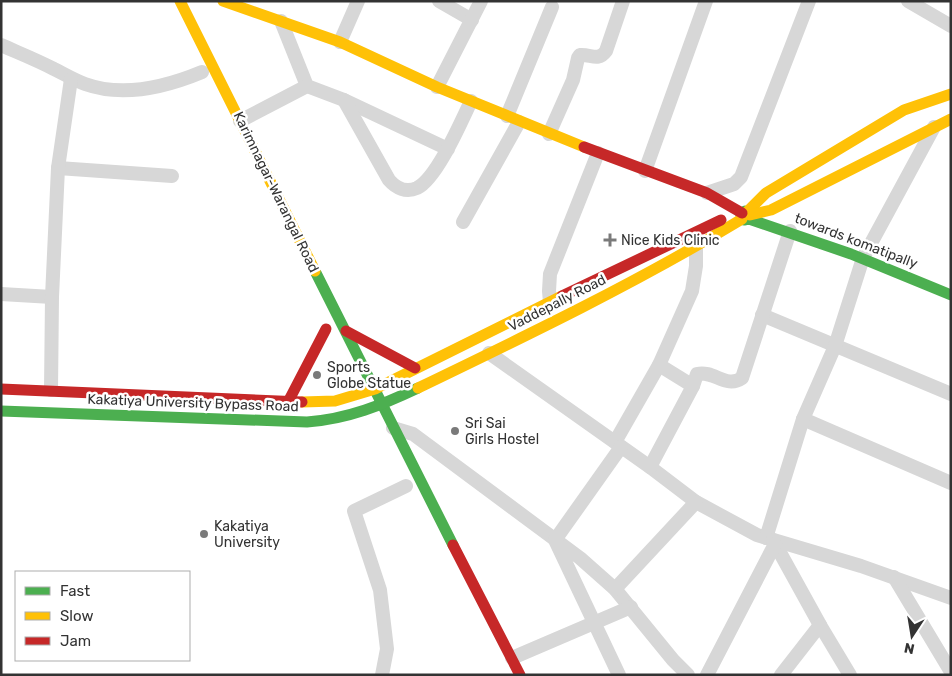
<svg xmlns="http://www.w3.org/2000/svg" width="952" height="676" viewBox="0 0 952 676" font-family="Rubik,sans-serif">
	<style>
		.lines { fill: none; stroke-linecap: round; stroke-linejoin: round }
		.street { stroke: #d7d7d7; stroke-width: 14 }
		.fast { stroke: #4caf50; stroke-width: 11 }
		.slow { stroke: #ffc107; stroke-width: 11 }
		.jam { stroke: #c62828; stroke-width: 11 }
		.poi-dot { fill: #7a7a7a; stroke: #fff; stroke-width: 2 }
		.labels { text-anchor: middle; dominant-baseline: central; stroke-width: 5; stroke-linejoin: round; paint-order: stroke }
		.street-label { font-size: 14px; fill: #333; stroke: #fff }
		.poi-label { font-size: 14px; fill: #333; stroke: #fff; text-anchor: start }
	</style>
	<rect width="100%" height="100%" fill="#fff"/>
	<g class="lines">
		<g class="street">
			<polyline points="439,1 472,20"/>
			<polyline points="908,1 951,26"/>
			<polyline points="281,21 307,86 344,100 448,149"/>
			<polyline points="340,42 358,1"/>
			<path d="M 1,45 C 19,53 37,60 54,69 C 64,74 74,80 85,84 C 124,98 166,87 202,72"/>
			<polyline points="437,87 481,1"/>
			<path d="M 344,100 L 389,180 C 396,188 406,193 417,188 C 437,178 461,122 471,101"/>
			<polyline points="507,116 552,7"/>
			<polyline points="240,121 307,86"/>
			<path d="M 549,134 L 573,80 L 578,58 L 580,55 C 591,54 598,62 606,51 L 623,1"/>
			<polyline points="58,168 172,176"/>
			<polyline points="645,171 706,1"/>
			<polyline points="707,193 734,184 741,177 809,1"/>
			<polyline points="463,222 519,122"/>
			<polyline points="1,294 52,297"/>
			<polyline points="550,302 549,291 550,274 598,153"/>
			<polyline points="762,315 951,394"/>
			<polyline points="489,353 650,467 696,502 757,535 861,566 951,598"/>
			<polyline points="659,365 693,386"/>
			<polyline points="51,390 52,297 58,168 71,79"/>
			<polyline points="803,419 951,483"/>
			<polyline points="393,428 413,434 580,558 615,589 673,660 688,675"/>
			<polyline points="615,442 659,365 692,291 696,266 696,247"/>
			<path d="M 650,467 L 693,386 L 697,374 C 714,370 726,389 742,378 L 790,231"/>
			<polyline points="766,538 803,419 835,346 863,258 934,127"/>
			<polyline points="773,540 820,625 850,675"/>
			<polyline points="894,577 951,672"/>
			<polyline points="615,589 696,502"/>
			<polyline points="512,658 631,607"/>
			<polyline points="382,675 387,649 380,590 354,511 406,486"/>
			<polyline points="619,675 555,540 621,447"/>
			<polyline points="707,675 775,544"/>
			<polyline points="781,675 820,625"/>
		</g>
		<g class="fast">
			<polyline points="745,211 741,215 744,220 749,219 851,254 951,295"/>
			<polyline points="315,271 453,545"/>
			<path d="M 1,411 L 307,422 C 348,419 382,405 418,388"/>
		</g>
		<g class="slow">
			<polyline points="180,1 315,271"/>
			<polyline points="223,1 340,42 437,87 584,147"/>
			<polyline points="747,212 766,193 904,110 951,94"/>
			<polyline points="750,215 771,210 951,119"/>
			<path d="M 418,388 C 528,335 638,282 742,219"/>
			<polyline points="302,402 335,401 375,389 562,296"/>
		</g>
		<g class="jam">
			<polyline points="584,147 707,193 742,213"/>
			<polyline points="562,296 721,220"/>
			<polyline points="346,331 415,368"/>
			<polyline points="1,389 302,402"/>
			<polyline points="288,402 326,329"/>
			<polyline points="453,545 520,675"/>
		</g>
	</g>
	<g class="poi-dot">
		<path d="M607.5 232.5h5v5h5v5h-5v5h-5v-5h-5v-5h5z"/>
		<circle cx="317" cy="375" r="5"/>
		<circle cx="455" cy="431" r="5"/>
		<circle cx="204" cy="534" r="5"/>
	</g>
	<g class="labels">
		<g class="street-label">
			<text transform="translate(276 192) rotate(64)">Karimnagar-Warangal Road</text>
			<text transform="translate(856 241) rotate(21)">towards komatipally</text>
			<text transform="translate(557 303) rotate(-27)">Vaddepally Road</text>
			<text transform="translate(193 403) rotate(2)">Kakatiya University Bypass Road</text>
		</g>
		<g class="poi-label">
			<text x="621" y="240">Nice Kids Clinic</text>
			<text x="327" y="367">Sports<tspan x="327" dy="16">Globe Statue</tspan></text>
			<text x="465" y="423">Sri Sai<tspan x="465" dy="16">Girls Hostel</tspan></text>
			<text x="214" y="526">Kakatiya<tspan x="214" dy="16">University</tspan></text>
		</g>
	</g>
	<rect width="952" height="676" fill="none" stroke="#333333" stroke-width="5"/>
	<rect x="15" y="571" width="175" height="90" fill="#ffffff" stroke="#adadad"/>
	<rect x="25" y="587" width="25" height="8" fill="#4caf50" stroke="#adadad"/>
	<text x="60" y="596" font-size="15" fill="#333333">Fast</text>
	<rect x="25" y="612" width="25" height="8" fill="#ffc107" stroke="#adadad"/>
	<text x="60" y="621" font-size="15" fill="#333333">Slow</text>
	<rect x="25" y="637" width="25" height="8" fill="#c62828" stroke="#adadad"/>
	<text x="60" y="646" font-size="15" fill="#333333">Jam</text>
	<g transform="translate(912 636) rotate(192)" stroke="#ffffff" stroke-width="4" paint-order="stroke">
	<path d="M0-4L9 19L0 12L-9 19Z" fill="#333333"/>
	<text y="-8" font-size="14" font-weight="bold" text-anchor="middle" fill="#333333">N</text>
	</g>
</svg>
